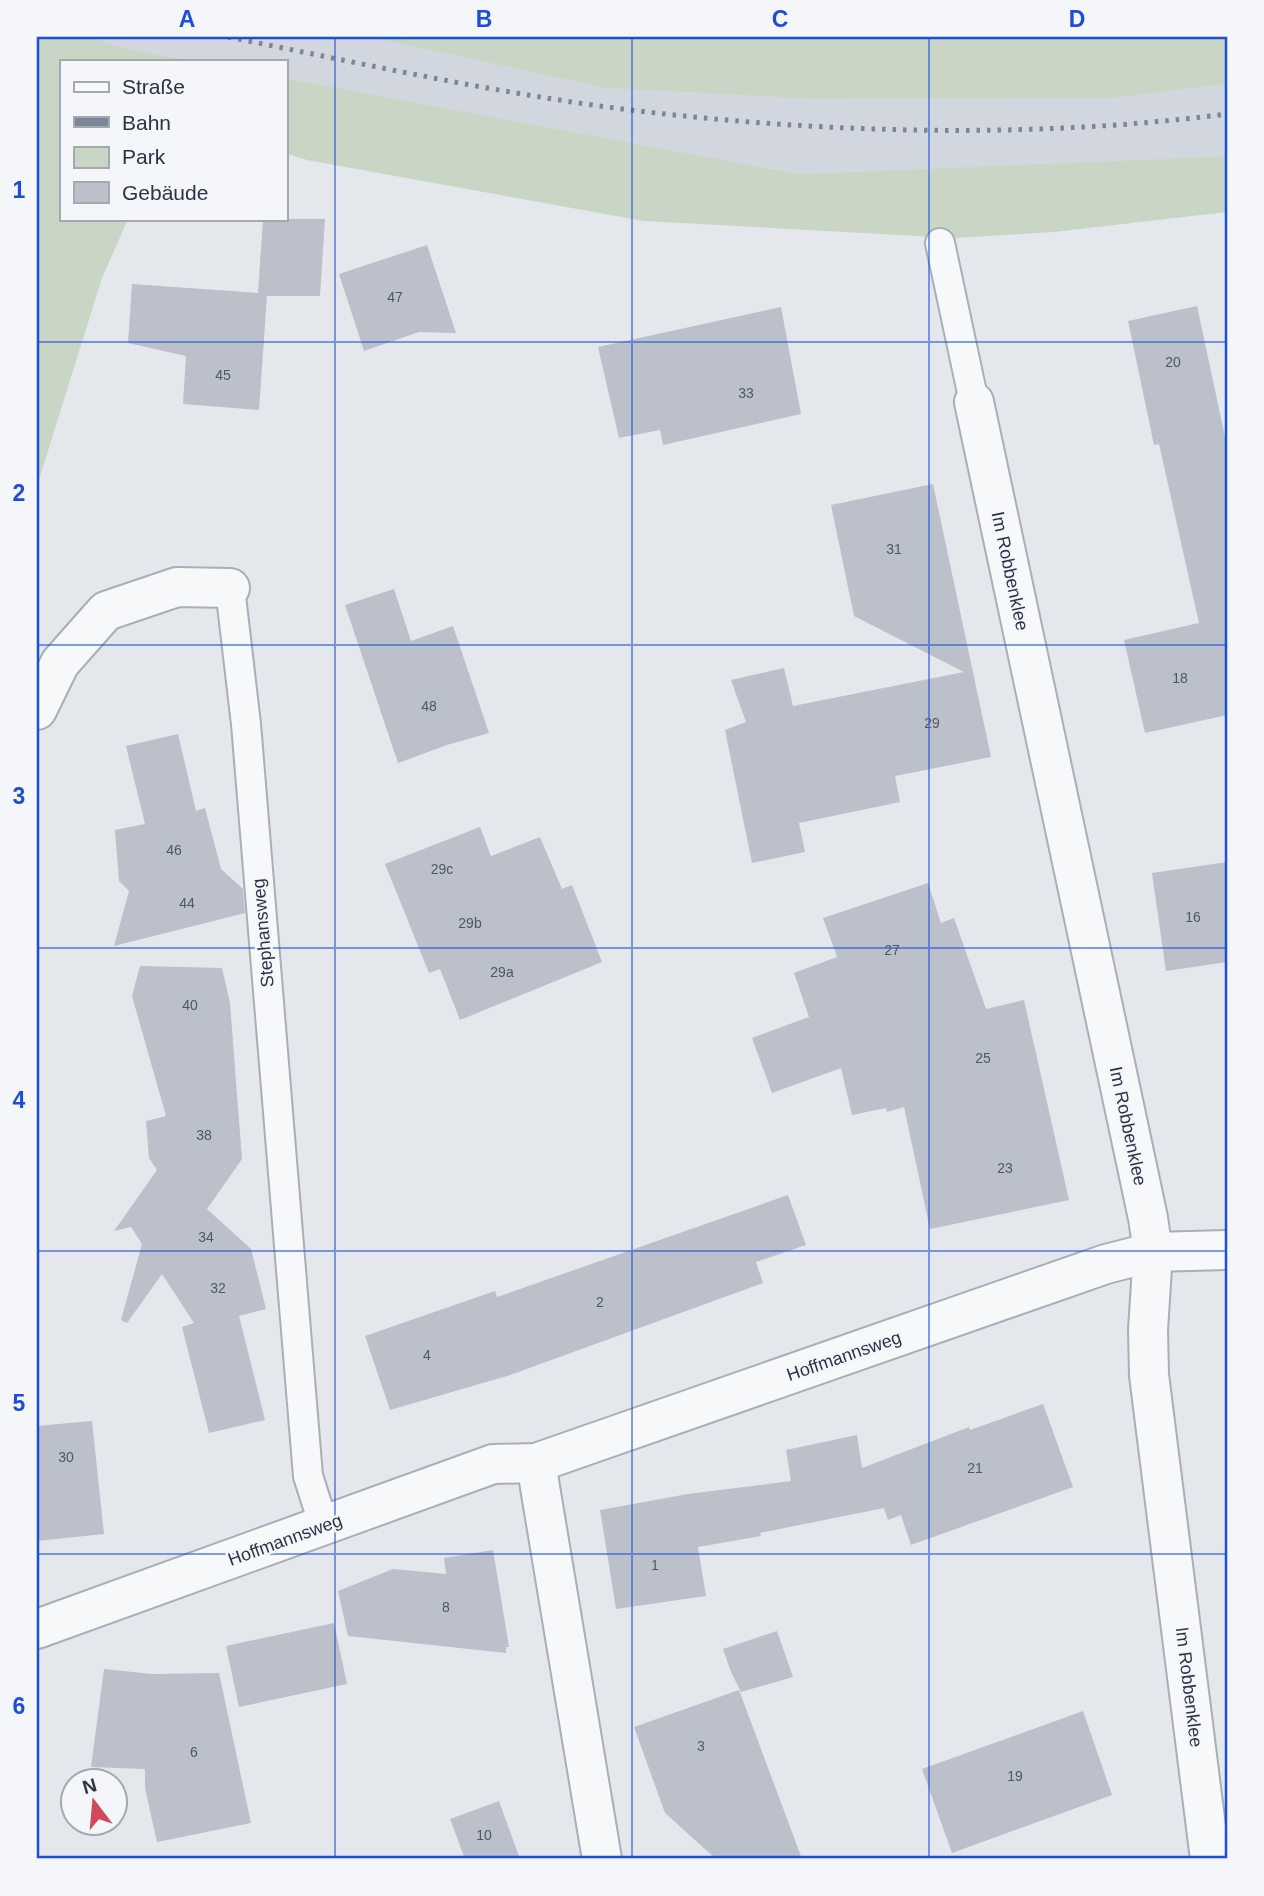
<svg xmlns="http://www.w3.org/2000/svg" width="1264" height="1896" viewBox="0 0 1264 1896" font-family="Helvetica,sans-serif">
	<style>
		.built { fill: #d2d6de }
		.green { fill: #c9d6c5 }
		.building { fill: #bbc0ca }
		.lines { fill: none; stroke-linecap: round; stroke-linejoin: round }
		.lane-casing { stroke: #a9aeb7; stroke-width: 32 }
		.street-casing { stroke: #a9aeb7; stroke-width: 42 }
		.lane { stroke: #f7f8fa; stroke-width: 28 }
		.street { stroke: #f7f8fa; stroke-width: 38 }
		.rail { stroke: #7d8696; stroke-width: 5; stroke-dasharray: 3.5 7; stroke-linecap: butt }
		.grid { fill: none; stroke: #1d4ed8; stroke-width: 2; stroke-opacity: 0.55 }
		.labels { text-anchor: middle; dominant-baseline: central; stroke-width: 5; stroke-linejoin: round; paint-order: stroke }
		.number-label { font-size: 14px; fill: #4f5766 }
		.street-label { font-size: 18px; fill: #2b3445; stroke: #f4f6f9 }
		.neatline { fill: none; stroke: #1d4ed8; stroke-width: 2.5 }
		.grid-label { font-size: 23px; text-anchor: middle; font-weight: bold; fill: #1d4ed8 }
	</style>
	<rect width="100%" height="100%" fill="#e4e7ec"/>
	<polygon class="built" points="90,37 368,37 605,88 812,99 1115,98 1227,84 1227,156 799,174 285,78 285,61 193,61 124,48"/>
	<g class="green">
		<polygon points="37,37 90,37 124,48 193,61 61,61 61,219 128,219 102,278 37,486"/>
		<polygon points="368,37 1227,37 1227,84 1115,98 812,99 605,88"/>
		<polygon points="285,78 799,174 1227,156 1227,212 1054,232 954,238 644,221 307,160 285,153"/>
	</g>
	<g class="building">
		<polygon points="263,219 325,219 320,296 267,296 259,410 183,404 186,356 128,343 132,284 258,293"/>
		<polygon points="427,245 456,333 419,332 364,351 339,274"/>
		<polygon points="1197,306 1227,446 1227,715 1145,733 1124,640 1199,623 1159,444 1154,445 1128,321"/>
		<polygon points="781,307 801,414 663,445 660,430 619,438 598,347"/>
		<polygon points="933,484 991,757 895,776 900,802 799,823 805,852 752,863 725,730 746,722 731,680 784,668 793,706 964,672 854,616 831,505"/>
		<polygon points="394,589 411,641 453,626 489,733 447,745 398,763 345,605"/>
		<polygon points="178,734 196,811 205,808 221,869 243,889 245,913 114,946 129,891 119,881 115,830 145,824 126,746"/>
		<polygon points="480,827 491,856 540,837 562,889 572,885 602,962 460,1020 440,969 429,973 385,864"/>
		<polygon points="1227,862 1227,962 1166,971 1152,873"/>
		<polygon points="928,883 941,923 954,918 986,1009 1024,1000 1069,1200 930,1229 904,1107 887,1112 886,1108 852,1115 841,1068 772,1093 752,1038 809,1017 794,973 837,957 823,918"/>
		<polygon points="140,966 222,968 230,1003 242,1159 207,1209 251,1249 266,1309 239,1316 265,1420 209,1433 182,1327 194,1323 162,1274 127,1323 121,1320 142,1244 131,1227 114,1231 157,1170 149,1158 146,1121 166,1116 132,996"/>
		<polygon points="788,1195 806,1245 756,1262 763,1283 507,1376 390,1410 365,1336 495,1291 497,1297"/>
		<polygon points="1043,1404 1073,1487 911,1545 901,1515 888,1520 884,1508 760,1533 761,1536 698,1547 706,1596 616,1609 600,1510 688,1494 791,1481 786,1450 857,1435 862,1468 969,1427 970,1430"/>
		<polygon points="92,1421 104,1534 37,1541 37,1426"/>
		<polygon points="493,1550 509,1647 506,1647 506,1653 348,1636 338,1591 393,1569 446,1574 444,1558"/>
		<polygon points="334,1623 347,1684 239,1707 226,1646"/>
		<polygon points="777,1631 793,1677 741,1692 731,1672 723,1649"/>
		<polygon points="104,1669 152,1674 219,1673 251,1823 157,1842 145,1788 145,1769 91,1767"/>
		<polygon points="739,1690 802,1859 716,1859 665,1813 634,1727"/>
		<polygon points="1083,1711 1112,1795 952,1853 922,1769"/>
		<polygon points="499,1801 520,1859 465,1859 450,1819"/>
	</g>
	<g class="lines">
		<g class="lane-casing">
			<g id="lane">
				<polyline points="940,243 974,402"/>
				<polyline points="230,588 246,724 308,1476 324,1526"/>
			</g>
		</g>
		<g class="street-casing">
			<g id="street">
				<polyline points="974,402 1148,1218 1153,1252 1148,1330 1149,1375 1210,1859"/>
				<polyline points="37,710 60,663 106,611 177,587 230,588"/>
				<polyline points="536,1463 602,1859"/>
				<polyline points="37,1629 493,1464 536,1463 1106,1264 1153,1252 1227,1250"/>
			</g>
		</g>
		<use href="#lane" class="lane"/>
		<use href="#street" class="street"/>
		<path class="rail" d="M 228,37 C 370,65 512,97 656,113 C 845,134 1039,138 1227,114"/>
	</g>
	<path class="grid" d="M 335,37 L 335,1859M 632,37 L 632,1859M 929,37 L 929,1859M 37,342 L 1227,342M 37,645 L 1227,645M 37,948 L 1227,948M 37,1251 L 1227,1251M 37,1554 L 1227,1554"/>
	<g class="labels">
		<g class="number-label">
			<text x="395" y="297">47</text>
			<text x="1173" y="362">20</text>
			<text x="223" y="375">45</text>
			<text x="746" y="393">33</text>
			<text x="894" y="549">31</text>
			<text x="1180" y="678">18</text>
			<text x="429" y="706">48</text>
			<text x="932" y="723">29</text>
			<text x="174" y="850">46</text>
			<text x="442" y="869">29c</text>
			<text x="187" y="903">44</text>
			<text x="1193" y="917">16</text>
			<text x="470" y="923">29b</text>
			<text x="892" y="950">27</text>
			<text x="502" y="972">29a</text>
			<text x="190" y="1005">40</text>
			<text x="983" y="1058">25</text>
			<text x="204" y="1135">38</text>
			<text x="1005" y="1168">23</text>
			<text x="206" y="1237">34</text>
			<text x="218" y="1288">32</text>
			<text x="600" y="1302">2</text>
			<text x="427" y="1355">4</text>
			<text x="66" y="1457">30</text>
			<text x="975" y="1468">21</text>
			<text x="655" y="1565">1</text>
			<text x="446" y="1607">8</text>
			<text x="701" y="1746">3</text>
			<text x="194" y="1752">6</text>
			<text x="1015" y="1776">19</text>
			<text x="484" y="1835">10</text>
		</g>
		<g class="street-label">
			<text transform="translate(1010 571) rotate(78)">Im Robbenklee</text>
			<text transform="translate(263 933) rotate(-95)">Stephansweg</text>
			<text transform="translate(1128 1126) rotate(78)">Im Robbenklee</text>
			<text transform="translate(844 1356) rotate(-19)">Hoffmannsweg</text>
			<text transform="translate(285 1540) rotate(-20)">Hoffmannsweg</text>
			<text transform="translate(1189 1687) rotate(83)">Im Robbenklee</text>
		</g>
	</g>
	<rect width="1264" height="1896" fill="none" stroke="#f4f6f9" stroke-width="77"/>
	<rect x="60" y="60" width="228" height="161" fill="#f4f6f9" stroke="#a4a8b1" stroke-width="2"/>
	<rect x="74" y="82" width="35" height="10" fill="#f7f8fa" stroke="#a4a8b1" stroke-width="2"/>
	<text x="122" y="94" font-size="21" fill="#2b3445">Straße</text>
	<rect x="74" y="117" width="35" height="10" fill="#7d8696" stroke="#a4a8b1" stroke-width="2"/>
	<text x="122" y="130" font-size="21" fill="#2b3445">Bahn</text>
	<rect x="74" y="147" width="35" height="21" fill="#c9d6c5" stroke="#a4a8b1" stroke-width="2"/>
	<text x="122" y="164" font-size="21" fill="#2b3445">Park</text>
	<rect x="74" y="182" width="35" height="21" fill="#bbc0ca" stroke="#a4a8b1" stroke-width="2"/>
	<text x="122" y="200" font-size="21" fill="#2b3445">Gebäude</text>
	<g transform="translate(94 1802) rotate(344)"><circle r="33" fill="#f4f6f9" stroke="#a4a8b1" stroke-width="2"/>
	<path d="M0-5L12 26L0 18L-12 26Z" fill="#d1495b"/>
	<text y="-10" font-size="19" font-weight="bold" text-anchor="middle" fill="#2b3445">N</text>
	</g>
	<rect x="38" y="38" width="1188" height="1819" class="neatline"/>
	<g class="grid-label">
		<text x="187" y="27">A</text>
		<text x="484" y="27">B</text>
		<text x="780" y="27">C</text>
		<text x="1077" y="27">D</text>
		<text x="19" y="198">1</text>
		<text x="19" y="501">2</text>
		<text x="19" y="804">3</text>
		<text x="19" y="1108">4</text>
		<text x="19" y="1411">5</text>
		<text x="19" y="1714">6</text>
	</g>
</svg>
